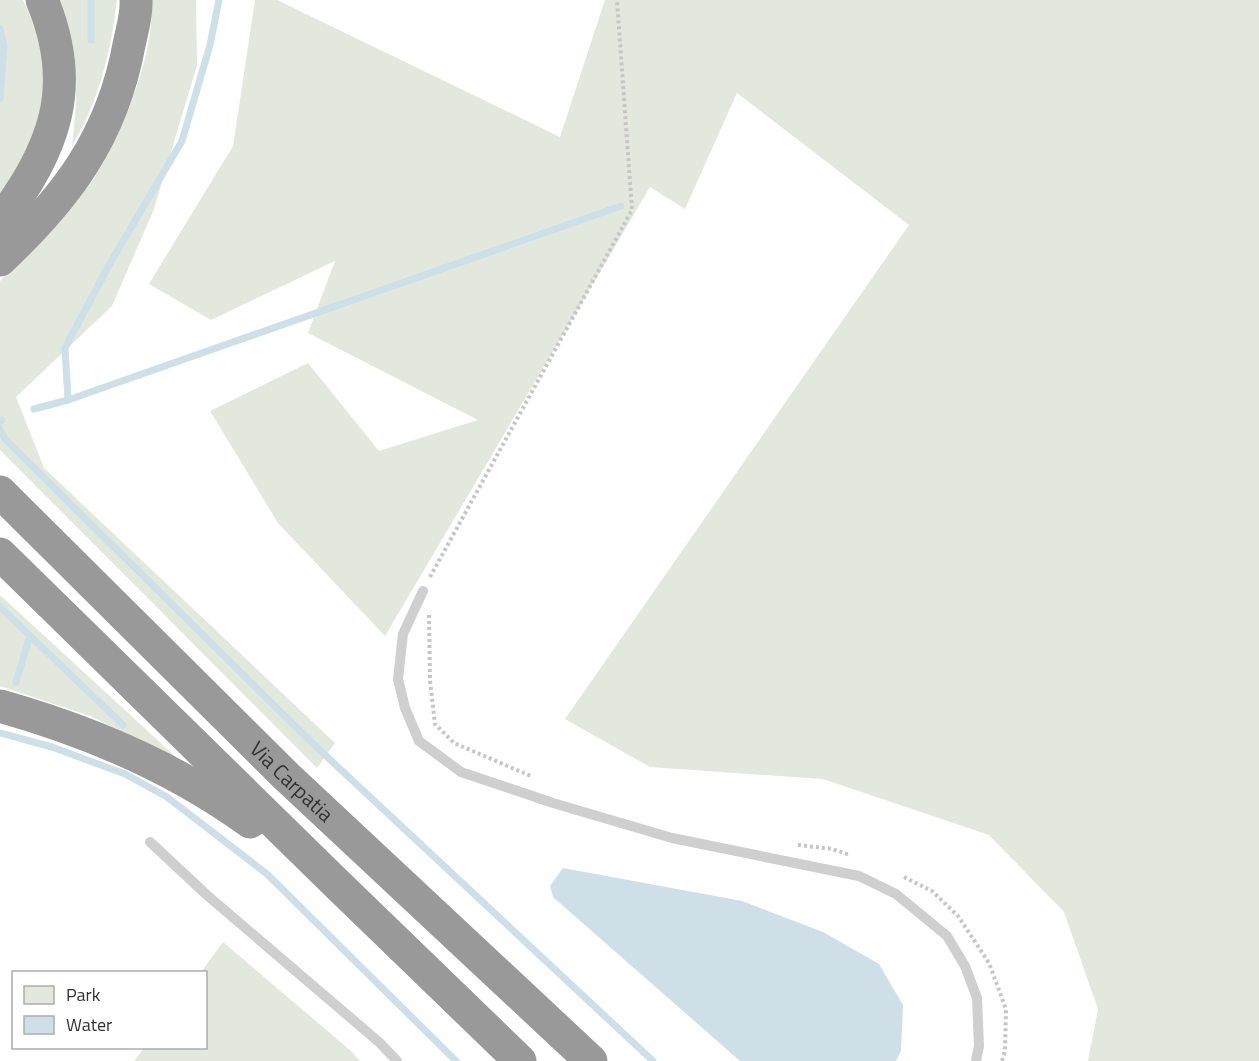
<svg xmlns="http://www.w3.org/2000/svg" width="1259" height="1061" viewBox="0 0 1259 1061" font-family="'Titillium Web',sans-serif">
	<style>
		.green { fill: #e2e8dd }
		.water { fill: #cedfe8 }
		.lines { fill: none; stroke-linecap: round; stroke-linejoin: round }
		.stream { stroke: #cedfe8; stroke-width: 7 }
		.path { stroke: #c6c6c6; stroke-width: 4; stroke-dasharray: 3 3; stroke-linecap: butt }
		.lane { stroke: #cfcfcf; stroke-width: 10 }
		.highway { stroke: #999; stroke-width: 33 }
		.labels { text-anchor: middle; dominant-baseline: central; stroke-width: 6; stroke-linejoin: round; paint-order: stroke }
		.street-label { font-size: 21px; fill: #323232; stroke: #fff }
	</style>
	<rect width="100%" height="100%" fill="#fff"/>
	<g class="green">
		<path d="M 0,0 L 23,0 C 59,76 47,127 0,194 Z"/>
		<path d="M 58,0 L 117,0 C 111,52 99,101 72,146 C 78,97 81,46 58,0 Z"/>
		<path d="M 152,0 L 196,0 L 197,65 L 154,209 L 112,306 L 16,397 L 44,468 L 335,743 L 317,768 L 0,450 L 0,281 C 23,258 44,235 66,211 C 74,201 85,191 93,180 C 123,133 154,56 152,0 Z"/>
		<polygon points="255,0 277,0 560,137 605,0 1259,0 1259,1061 1088,1061 1098,1009 1064,912 989,835 823,779 650,767 565,719 909,225 737,93 685,209 650,187 385,636 278,523 210,411 308,363 379,451 478,420 308,333 335,261 211,320 149,284 233,146"/>
		<polygon points="0,595 178,759 90,716 0,686"/>
		<polygon points="223,942 351,1051 360,1061 134,1061 144,1048 206,1048 206,972 201,972"/>
	</g>
	<polygon class="water" points="563,868 742,901 823,932 879,964 903,1005 901,1051 896,1061 740,1061 553,897 550,886"/>
	<g class="lines">
		<g class="stream">
			<polyline points="91,0 91,40"/>
			<polyline points="0,29 4,46 0,98"/>
			<polyline points="68,400 65,348 109,265 182,141 210,45 219,0"/>
			<polyline points="34,409 68,400 621,206"/>
			<polyline points="0,422 2,420"/>
			<polyline points="0,429 5,439 309,740 653,1061"/>
			<polyline points="0,607 123,725"/>
			<polyline points="16,682 30,636"/>
			<polyline points="0,733 52,747 125,774 167,797 267,874 456,1061"/>
		</g>
		<g class="path">
			<polyline points="430,577 632,210 617,0"/>
			<polyline points="429,615 430,681 435,724 454,743 531,776"/>
			<polyline points="798,845 832,849 850,855"/>
			<polyline points="904,877 932,891 958,916 989,963 1006,1009 1005,1051 1002,1061"/>
		</g>
		<g class="lane">
			<polyline points="423,591 403,634 398,679 405,708 419,741 461,772 553,803 672,838 859,876 896,894 947,936 965,966 977,998 979,1046 976,1061"/>
			<polyline points="150,842 208,896 380,1043 397,1061"/>
		</g>
		<g class="highway">
			<path d="M 0,222 C 54,149 79,88 42,0"/>
			<path d="M 0,260 C 67,197 112,137 129,45 C 132,30 137,15 136,0"/>
			<path id="s1" d="M 0,492 L 286,776 L 591,1061"/>
			<polyline points="0,554 338,885 520,1061"/>
			<path d="M 0,706 C 89,731 174,767 250,822"/>
		</g>
	</g>
	<g class="labels">
		<g class="street-label">
			<text stroke="none"><textPath href="#s1" startOffset="411">Via Carpatia</textPath></text>
		</g>
	</g>
	<rect x="12" y="971" width="195" height="78" fill="#ffffff" stroke="#adadad" stroke-width="1.5"/>
	<rect x="24" y="986" width="30" height="18" fill="#e2e8dd" stroke="#adadad" stroke-width="1.5"/>
	<text x="66" y="1001" font-size="18" fill="#323232">Park</text>
	<rect x="24" y="1016" width="30" height="18" fill="#cedfe8" stroke="#adadad" stroke-width="1.5"/>
	<text x="66" y="1031" font-size="18" fill="#323232">Water</text>
</svg>
